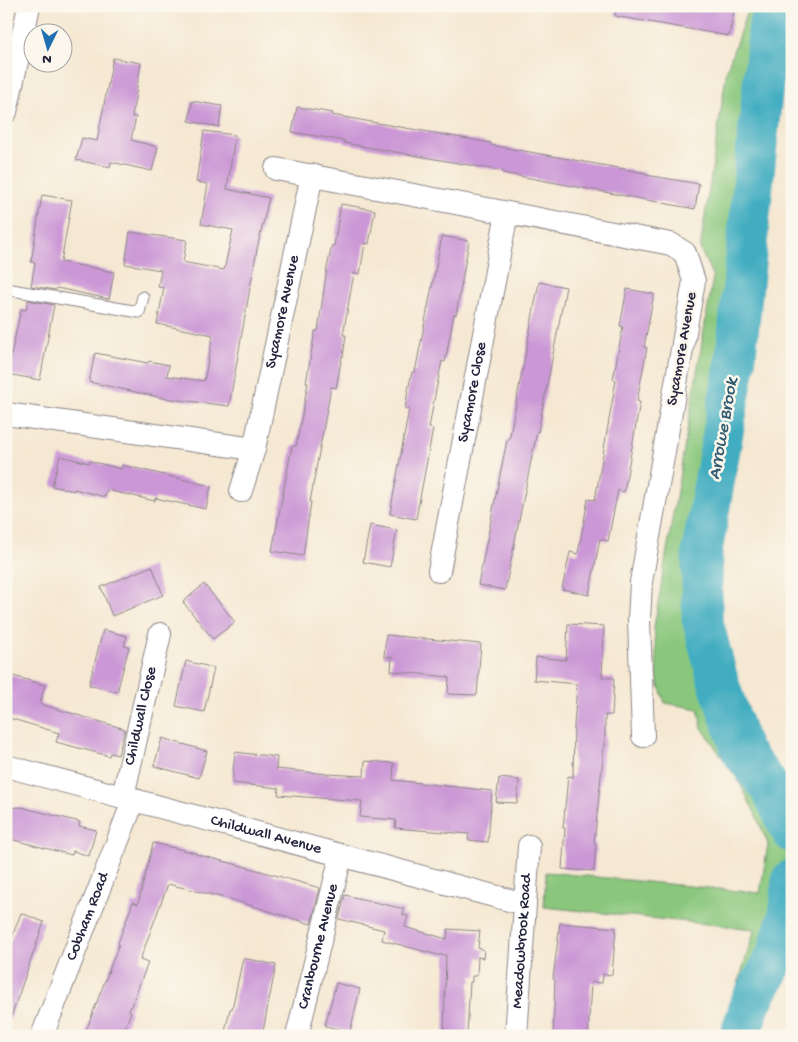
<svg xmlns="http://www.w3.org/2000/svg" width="798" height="1042" viewBox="0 0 798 1042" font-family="'Gochi Hand',sans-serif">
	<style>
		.green { fill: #8ac77d; stroke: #56745c }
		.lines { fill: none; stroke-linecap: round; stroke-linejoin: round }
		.river { stroke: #42adc1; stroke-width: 41 }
		.building { fill: #cb97d6 }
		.service-casing { stroke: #8c8586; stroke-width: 13 }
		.minor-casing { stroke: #8c8586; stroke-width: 24 }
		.service { stroke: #fff; stroke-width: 11 }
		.minor { stroke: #fff; stroke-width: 22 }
		.labels { text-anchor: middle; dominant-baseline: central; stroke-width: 5; stroke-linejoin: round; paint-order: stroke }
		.street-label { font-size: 16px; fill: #22223b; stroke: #fbf7ec }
		.water-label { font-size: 18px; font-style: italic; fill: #2f5a71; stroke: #fbf7ec }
	</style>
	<rect width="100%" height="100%" fill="#fbf7ec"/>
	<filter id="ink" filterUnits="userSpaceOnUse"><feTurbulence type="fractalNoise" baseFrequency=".02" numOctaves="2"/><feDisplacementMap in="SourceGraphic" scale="10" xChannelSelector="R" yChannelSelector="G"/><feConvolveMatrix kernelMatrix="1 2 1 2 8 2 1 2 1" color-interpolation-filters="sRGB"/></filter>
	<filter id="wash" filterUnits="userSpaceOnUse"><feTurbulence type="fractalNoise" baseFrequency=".0096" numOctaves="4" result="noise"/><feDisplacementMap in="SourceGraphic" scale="20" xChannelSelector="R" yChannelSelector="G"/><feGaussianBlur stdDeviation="1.12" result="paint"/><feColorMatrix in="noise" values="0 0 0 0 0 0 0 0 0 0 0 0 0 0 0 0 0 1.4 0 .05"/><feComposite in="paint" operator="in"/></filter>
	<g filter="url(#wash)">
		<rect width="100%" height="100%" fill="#f5e8d2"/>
		<polygon class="green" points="749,6 776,6 769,24 735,365 702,551 702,618 719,684 742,752 771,789 792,832 790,910 777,955 751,1002 740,1036 722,1036 752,938 754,929 544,907 546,872 760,893 768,844 755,813 738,780 702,728 698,709 665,703 658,683 654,627 713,277 700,249 727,69"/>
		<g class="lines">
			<g class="river">
				<polyline points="776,6 769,24 735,365 702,551 702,618 719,684 742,752 771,789 792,832"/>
				<polyline points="740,1036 751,1002 777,955 790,910 792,880"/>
			</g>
		</g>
		<g id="blocks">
			<g class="building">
				<polygon points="616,6 735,6 729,36 615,16"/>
				<polygon points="113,58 141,63 132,117 136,117 131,140 158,147 152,171 111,162 110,167 76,160 82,138 97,141"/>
				<polygon points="192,101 222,106 219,127 189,121"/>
				<polygon points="297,107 333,113 332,115 491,143 491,145 646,173 646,175 699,184 695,209 503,173 503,171 344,143 345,141 292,132"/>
				<polygon points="204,131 235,135 227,189 269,198 257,249 229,406 163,398 89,382 95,353 148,363 149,361 169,365 167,376 204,381 213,335 157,324 164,288 158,287 161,270 125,264 130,232 187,240 183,262 224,270 233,230 201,224 208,184 196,182"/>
				<polygon points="42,195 72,200 61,262 114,272 109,299 57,288 56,290 31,286 35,263 31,262"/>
				<polygon points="341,204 375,210 369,244 365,243 360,274 354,273 343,335 346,335 343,357 342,356 336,388 331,387 310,502 311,502 303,556 272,551 292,446 296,446 308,383 306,383 315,331 318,331 327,268 332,245 334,246"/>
				<polygon points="442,236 469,241 456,315 454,314 445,362 442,361 435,395 429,428 433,429 416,519 390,514 409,409 405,409 408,390 412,372 415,372"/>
				<polygon points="539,282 566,287 538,432 537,431 505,590 478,585 507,440 509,440"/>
				<polygon points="627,289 654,294 644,347 647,348 637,401 640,402 624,492 618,490 608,541 600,539 589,595 562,589 570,552 578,554 588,499 595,500 616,380 613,379 623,327 620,326"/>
				<polygon points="28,300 54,305 40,380 7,374 21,309 26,310"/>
				<polygon points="60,456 89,463 90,461 121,469 122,465 211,486 206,509 155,498 155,501 107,490 105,497 74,489 74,491 52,486"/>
				<polygon points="370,525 397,530 390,567 363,562"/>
				<polygon points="152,566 163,595 112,616 101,587"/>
				<polygon points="204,584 235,622 213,639 183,602"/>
				<polygon points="568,624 604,626 602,677 614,678 612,715 605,715 605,747 604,747 594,844 596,844 594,871 562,869 565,828 563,828 568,776 573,777 574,727 577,684 534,680 536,657 566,660"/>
				<polygon points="103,630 127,636 124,646 129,647 117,692 89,685"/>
				<polygon points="386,635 481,644 477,695 448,694 449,677 391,671 392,657 384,657"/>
				<polygon points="186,661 214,668 204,712 176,706"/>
				<polygon points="6,674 45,685 40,704 125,729 118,755 110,753 109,756 56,742 59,733 6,717"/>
				<polygon points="162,738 207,751 199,778 154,766"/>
				<polygon points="235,752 277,757 276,769 328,774 364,776 365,761 394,763 393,780 492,791 488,842 468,840 469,834 395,828 396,820 360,817 362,801 278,795 279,788 232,783"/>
				<polygon points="499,778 519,780 517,803 496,802"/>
				<polygon points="21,807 80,822 79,826 96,830 89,856 73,851 72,855 6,838 6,808"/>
				<polygon points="153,843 196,853 195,854 250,868 320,888 311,924 233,900 168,884 140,960 148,963 129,1011 131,1012 122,1036 84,1036 119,944 118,943 133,902 138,904"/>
				<polygon points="345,895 404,909 403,915 408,916 405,927 447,939 448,929 480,931 478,948 484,950 483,958 478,957 477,976 472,976 472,982 470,982 467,1034 444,1033 446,955 438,955 382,940 384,930 339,919"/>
				<polygon points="21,913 44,922 10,1020 6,1020 6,953"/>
				<polygon points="560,923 616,928 612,975 603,974 602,983 591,982 588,1036 553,1036 555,980 553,979"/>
				<polygon points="243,958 276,965 262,1036 224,1036 230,1009 232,1009"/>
				<polygon points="336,983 360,989 350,1032 325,1026"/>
			</g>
		</g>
	</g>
	<g filter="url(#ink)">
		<use href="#blocks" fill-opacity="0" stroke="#8c8586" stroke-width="1"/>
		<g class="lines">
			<g class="service-casing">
				<polyline id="service" points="6,289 139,312 143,297"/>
			</g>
			<g class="minor-casing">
				<g id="minor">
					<polyline points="6,112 29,6"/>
					<polyline points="276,169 671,244 685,253 694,281 641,582 639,620 643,736"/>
					<polyline points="6,414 254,449"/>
					<path id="s1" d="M 241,491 L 254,449 L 312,175"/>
					<path id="s2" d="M 439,571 L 507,213"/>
					<path id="s3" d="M 6,766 L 524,904"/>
					<path id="s4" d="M 123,796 L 160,634"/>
					<path id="s5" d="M 42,1036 L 134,799"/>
					<path id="s6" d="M 297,1036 L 341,856"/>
					<path id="s7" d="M 516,1036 L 529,846"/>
				</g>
			</g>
			<use href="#service" class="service"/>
			<use href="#minor" class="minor"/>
		</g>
	</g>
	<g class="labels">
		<g class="street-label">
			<text stroke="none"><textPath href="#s1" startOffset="184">Sycamore Avenue</textPath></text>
			<text transform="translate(683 349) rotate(-80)">Sycamore Avenue</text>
			<text stroke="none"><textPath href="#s2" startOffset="182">Sycamore Close</textPath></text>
			<text stroke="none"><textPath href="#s4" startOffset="82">Childwall Close</textPath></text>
			<text stroke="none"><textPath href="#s3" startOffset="269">Childwall Avenue</textPath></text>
			<text stroke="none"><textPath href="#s5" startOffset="128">Cobham Road</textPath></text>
			<text stroke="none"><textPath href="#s7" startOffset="95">Meadowbrook Road</textPath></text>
			<text stroke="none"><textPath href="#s6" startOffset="92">Cranbourne Avenue</textPath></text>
		</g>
		<g class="water-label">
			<text transform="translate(724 429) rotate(-80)">Arrowe Brook</text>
		</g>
	</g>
	<rect width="798" height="1042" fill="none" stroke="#fbf7ec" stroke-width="25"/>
	<g transform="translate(48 48) rotate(185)"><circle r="24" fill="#fbf7ec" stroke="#a4a2a5"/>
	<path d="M0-4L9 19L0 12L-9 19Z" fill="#1f6fb2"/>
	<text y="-8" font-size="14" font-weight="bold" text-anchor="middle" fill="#22223b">N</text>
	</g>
</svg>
